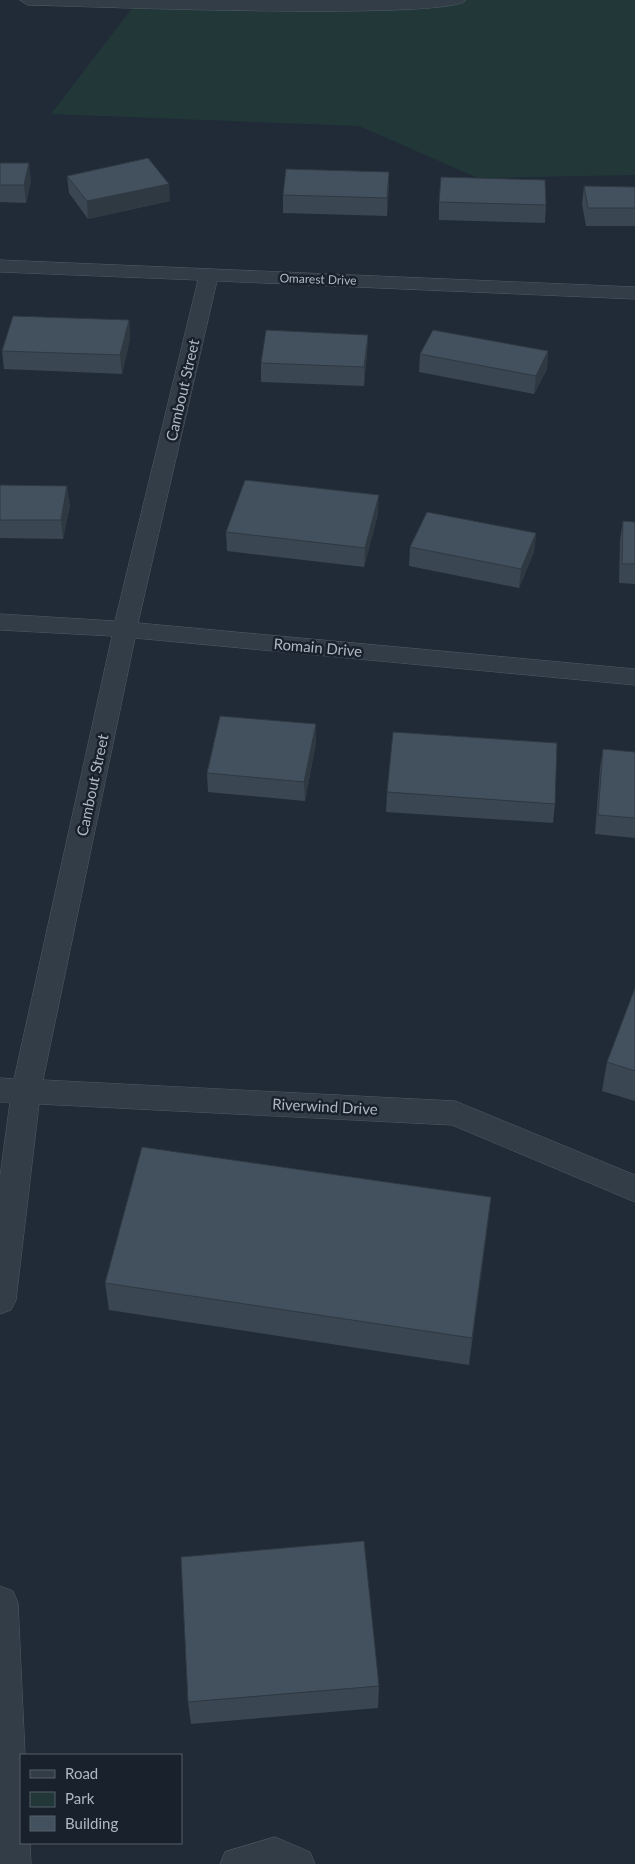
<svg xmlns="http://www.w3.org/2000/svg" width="635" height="1864" viewBox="0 0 635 1864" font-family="Lato,sans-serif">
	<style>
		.green { fill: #223738 }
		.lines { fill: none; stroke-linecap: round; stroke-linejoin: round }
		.lane-casing { stroke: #515b65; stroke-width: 1 }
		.street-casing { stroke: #515b65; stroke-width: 1 }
		.lane { fill: #333d48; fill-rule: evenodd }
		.street { fill: #333d48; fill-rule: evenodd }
		.wall { fill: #3a4652 }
		.shaded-wall { fill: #2f3942 }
		.building { fill: #43515f; stroke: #2f3942 }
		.labels { text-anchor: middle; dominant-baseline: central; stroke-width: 5; stroke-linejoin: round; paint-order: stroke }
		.far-street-label { font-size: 12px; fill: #aeb8c4; stroke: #19222c }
		.street-label { font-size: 15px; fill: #aeb8c4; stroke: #19222c }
	</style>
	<rect width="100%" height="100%" fill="#202b37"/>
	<polygon class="green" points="28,0 635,0 635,175 478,178 359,126 51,114 136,3"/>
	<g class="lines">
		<g class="lane-casing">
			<polygon id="lane" points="275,1837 310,1852 315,1864 220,1864 225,1852"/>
		</g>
		<g class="street-casing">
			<g id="street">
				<path d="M 20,0 L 466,0 C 452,21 77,6 28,5 Z"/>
				<polygon points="0,260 635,287 635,299 217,281 138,623 635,669 635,685 135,638 43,1080 455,1101 635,1175 635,1202 452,1125 39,1104 16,1300 11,1310 0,1314 0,1177 10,1102 0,1102 0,1078 14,1079 112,636 0,630 0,614 115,621 198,280 0,272"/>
				<polygon points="0,1586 13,1591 18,1603 25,1755 21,1755 21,1843 30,1843 31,1864 0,1864"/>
			</g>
		</g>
		<use href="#lane" class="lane"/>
		<use href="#street" class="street"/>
	</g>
	<g class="wall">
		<polygon points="0,163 31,181 26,203 0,202"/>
		<polygon points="389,172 387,216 283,213 283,195"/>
		<polygon points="67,176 170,201 88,219 69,193"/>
		<polygon points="584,186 635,187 635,226 586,226 582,204"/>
		<polygon points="439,202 546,205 545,223 439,220"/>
		<polygon points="129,320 130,339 122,374 4,369 2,351"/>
		<polygon points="368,335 367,353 364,386 261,382 261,363"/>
		<polygon points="548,351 547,369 534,394 419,372 420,354"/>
		<polygon points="0,485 70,505 63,539 0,538"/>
		<polygon points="378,514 364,567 227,551 226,532"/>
		<polygon points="623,521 635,522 635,584 619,583 620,540"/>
		<polygon points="536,533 534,552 519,588 409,566 410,547"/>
		<polygon points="316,743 305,801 208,792 207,773"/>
		<polygon points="603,749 635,752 635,838 595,834 600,768"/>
		<polygon points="387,792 555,804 553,823 386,812"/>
		<polygon points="635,988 635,1101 602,1091 607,1062"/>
		<polygon points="491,1197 469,1365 109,1310 105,1283"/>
		<polygon points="379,1686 378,1708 191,1724 188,1702"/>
	</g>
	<g class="shaded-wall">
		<polygon points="29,163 31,181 26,203 24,185"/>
		<polygon points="389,172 389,190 387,216 387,198"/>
		<polygon points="169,184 170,201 88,219 87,201"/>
		<polygon points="129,320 130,339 122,374 120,355"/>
		<polygon points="368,335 367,353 364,386 364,367"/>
		<polygon points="548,351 547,369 534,394 536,376"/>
		<polygon points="67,486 70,505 63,539 61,520"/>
		<polygon points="379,495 378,514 364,567 365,548"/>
		<polygon points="536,533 534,552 519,588 521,569"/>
		<polygon points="316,724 316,743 305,801 304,782"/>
		<polygon points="491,1197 488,1225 469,1365 472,1338"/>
	</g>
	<g class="building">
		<polygon points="148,158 169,184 87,201 67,176"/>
		<polygon points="0,163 29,163 24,185 0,185"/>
		<polygon points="286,169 389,172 387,198 283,195"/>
		<polygon points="441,177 545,180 546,205 439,202"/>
		<polygon points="584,186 635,187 635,208 588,208"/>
		<polygon points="13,316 129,320 120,355 2,351"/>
		<polygon points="266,330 368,335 364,367 261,363"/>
		<polygon points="433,330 548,351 536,376 420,354"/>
		<polygon points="245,480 379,495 365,548 226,532"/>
		<polygon points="0,485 67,486 61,520 0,520"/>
		<polygon points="427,512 536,533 521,569 410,547"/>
		<polygon points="623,521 635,522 635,564 622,564"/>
		<polygon points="220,716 316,724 304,782 207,773"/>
		<polygon points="393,732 557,743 555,804 387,792"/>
		<polygon points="603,749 635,752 635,818 598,815"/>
		<polygon points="635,988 635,1071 607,1062"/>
		<polygon points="142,1147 491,1197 472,1338 105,1283"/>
		<polygon points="364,1541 379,1686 188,1702 181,1557"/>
	</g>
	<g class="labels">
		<g class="far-street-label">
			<text transform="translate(318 279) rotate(2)">Omarest Drive</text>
		</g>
		<g class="street-label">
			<text transform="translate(182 390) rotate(-77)">Cambout Street</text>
			<text transform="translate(318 647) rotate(5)">Romain Drive</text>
			<text transform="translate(92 785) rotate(-78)">Cambout Street</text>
			<text transform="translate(325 1106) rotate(3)">Riverwind Drive</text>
		</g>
	</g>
	<rect x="20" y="1754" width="162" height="90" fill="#19222c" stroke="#555e69"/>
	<rect x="30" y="1770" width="25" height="8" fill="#333d48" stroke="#555e69"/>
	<text x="65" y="1779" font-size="15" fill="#aeb8c4">Road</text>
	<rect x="30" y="1792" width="25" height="15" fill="#223738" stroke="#555e69"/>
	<text x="65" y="1804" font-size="15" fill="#aeb8c4">Park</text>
	<rect x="30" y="1816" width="25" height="15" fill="#43515f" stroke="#555e69"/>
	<text x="65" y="1829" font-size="15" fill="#aeb8c4">Building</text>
</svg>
